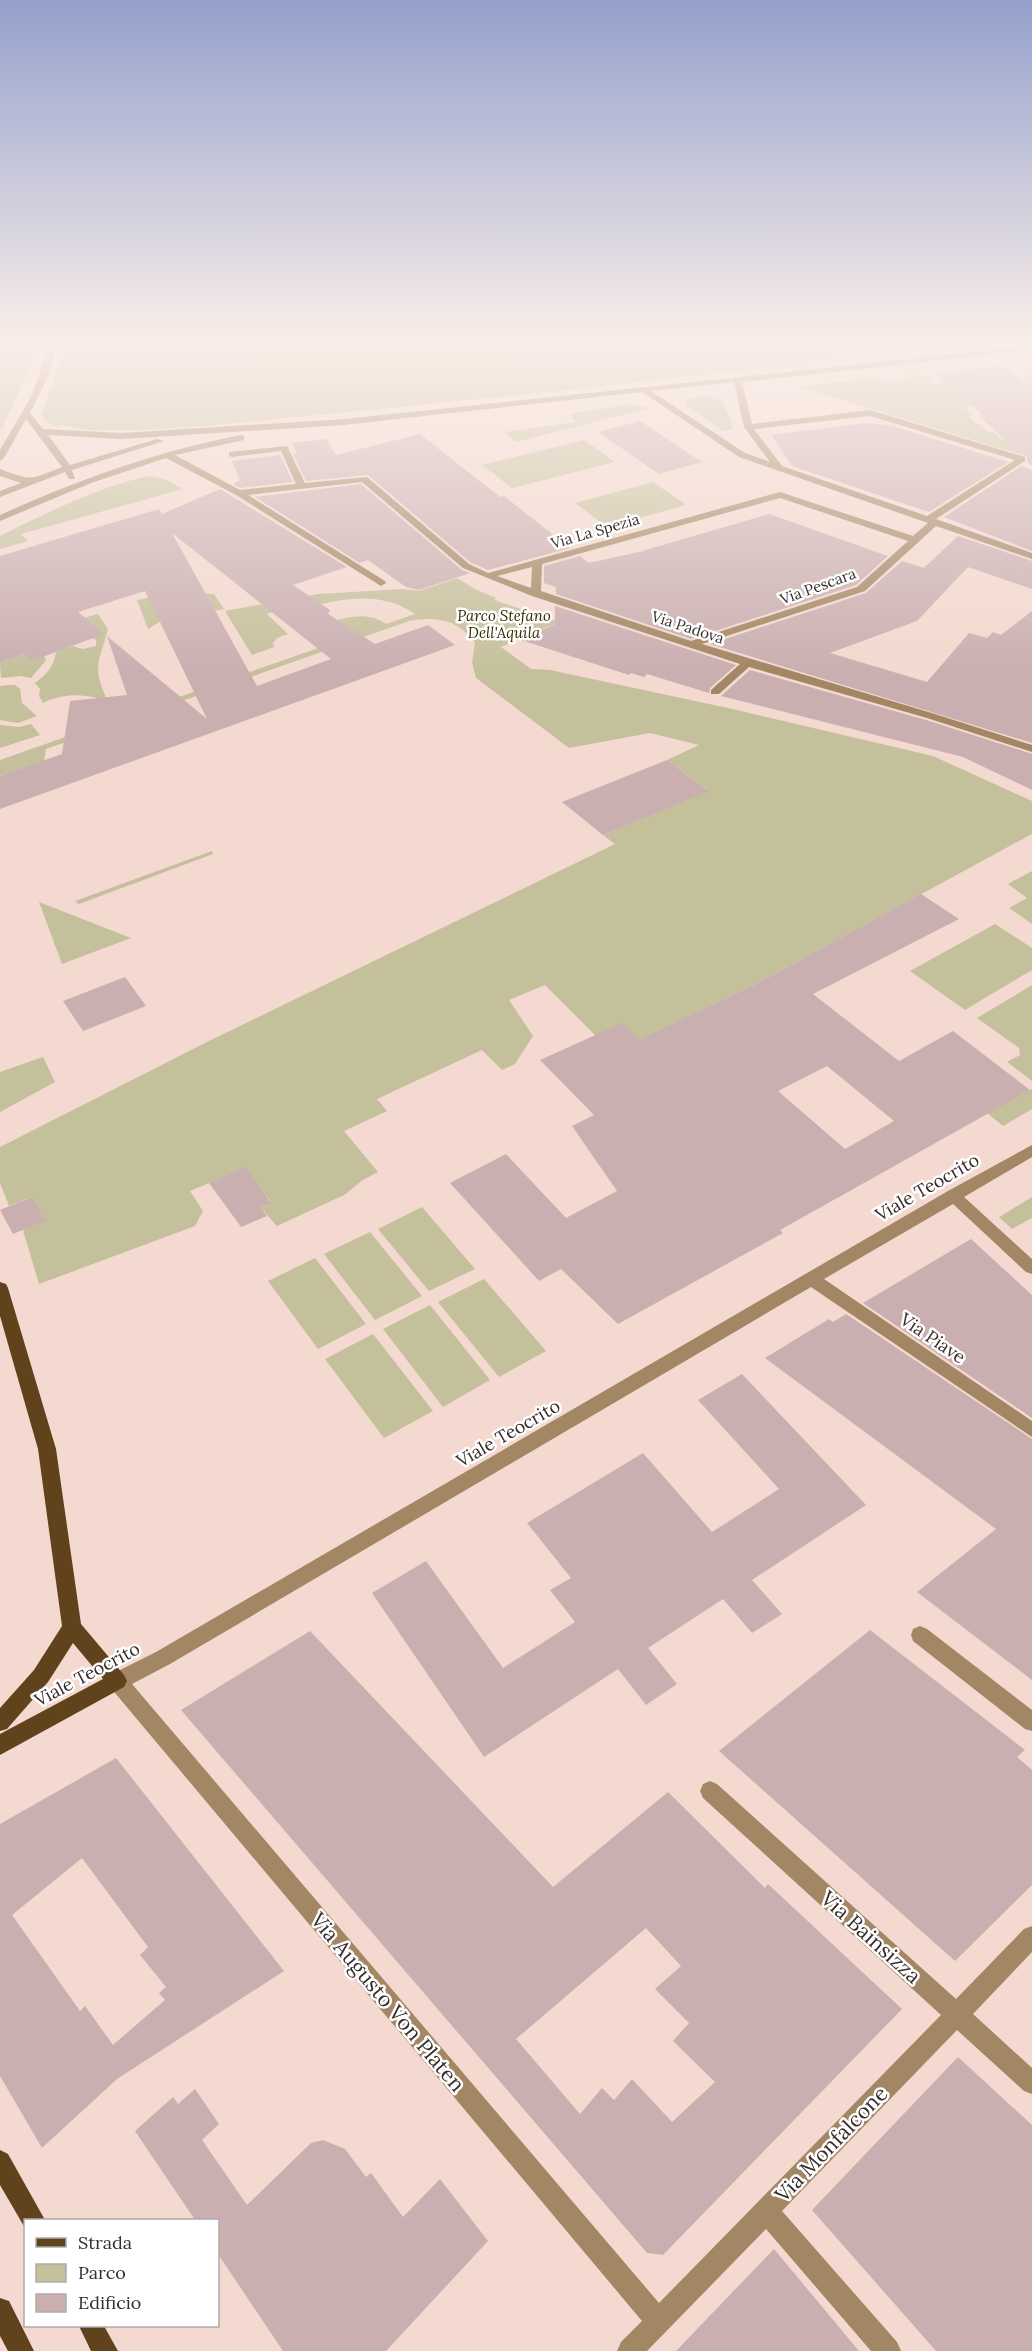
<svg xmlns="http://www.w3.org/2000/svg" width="1032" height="2351" viewBox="0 0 1032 2351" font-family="Lora,serif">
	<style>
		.green { fill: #c5c09c }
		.building { fill: #caafb1; fill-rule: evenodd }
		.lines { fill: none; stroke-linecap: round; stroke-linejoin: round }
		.minor { fill: #a38664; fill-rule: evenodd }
		.major { fill: #60421c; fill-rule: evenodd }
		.labels { text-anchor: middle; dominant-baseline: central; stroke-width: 5; stroke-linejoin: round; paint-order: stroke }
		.far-street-label { font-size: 15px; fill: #382e2b; stroke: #fff }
		.far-park-label { font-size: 15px; font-style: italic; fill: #332c00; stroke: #fff }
		.street-label { font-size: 18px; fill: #382e2b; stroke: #fff }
		.near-street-label { font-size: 21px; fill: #382e2b; stroke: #fff }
	</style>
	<rect width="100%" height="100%" fill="#f3d9cf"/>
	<g class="green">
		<polygon points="0,343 41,343 2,429 0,429"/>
		<polygon points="69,343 887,343 896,353 541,393 206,426 133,430 91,430 59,425 57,427 46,422 41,414"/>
		<polygon points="1029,372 1032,372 1032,399 964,407 973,415 969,417 977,424 981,424 989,432 994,432 1003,440 1013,439 1032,458 800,387 879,377 885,382 911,379 906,374 909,374 932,377 934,378 926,382 934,384 1027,381 1024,377 1030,375"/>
		<polygon points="705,396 722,401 732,421 732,430 723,431 685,404 687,399"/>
		<polygon points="632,404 649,408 516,442 504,432 576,422 570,414"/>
		<polygon points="584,440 615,462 512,488 482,465"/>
		<path d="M 149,476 L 164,479 L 183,489 L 21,534 L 28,541 L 0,549 L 0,536 C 41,515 104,485 149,476 Z"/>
		<polygon points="653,482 686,505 607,527 575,503"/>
		<path d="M 457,578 L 475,589 L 496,598 L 494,600 L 559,622 L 501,647 L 531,669 L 550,670 L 728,708 L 933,756 L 1032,801 L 1032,834 L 754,985 L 639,1041 L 595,1035 L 545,985 L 509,1000 L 533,1036 L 515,1064 L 502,1070 L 482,1050 L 377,1099 L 387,1111 L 344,1131 L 378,1172 L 363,1180 L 344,1195 L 277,1226 L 260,1207 L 271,1202 L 245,1168 L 190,1191 L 203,1211 L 195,1226 L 39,1284 L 23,1230 L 44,1221 L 31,1197 L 9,1206 L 0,1183 L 0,1147 L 209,1041 L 615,844 L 603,835 L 708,790 L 667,760 L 699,745 L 650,733 L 569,748 L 476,678 L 472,662 L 475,643 C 459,620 436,616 409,621 L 46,749 L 44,761 L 0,776 L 0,760 L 321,647 L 302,633 C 327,624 361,606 386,624 L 415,614 C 385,593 350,597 317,605 C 309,607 301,604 293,605 C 284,607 275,611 267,614 L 288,634 L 277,638 L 273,643 L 274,647 L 252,655 L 225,611 L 318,594 L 404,589 L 419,591 Z"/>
		<polygon points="173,593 214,594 224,609 161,621 148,629 137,600"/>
		<path d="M 98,614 L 108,629 C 98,665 92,666 108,702 C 88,693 63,693 43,703 L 39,696 L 40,689 L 35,683 C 46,675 54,667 56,652 L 72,646 L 83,649 L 96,646 L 96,640 L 88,636 L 84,618 Z"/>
		<polygon points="24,654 32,661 44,656 46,660 31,678 20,676 1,678 0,663"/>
		<polygon points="8,685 15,685 20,689 22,703 37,716 18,723 0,720 0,686"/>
		<polygon points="31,724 40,735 0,748 0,725 19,727"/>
		<polygon points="212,851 213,854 79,904 75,901"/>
		<polygon points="1032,871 1032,924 1009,908 1027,898 1008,884"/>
		<polygon points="39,902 131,938 62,964"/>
		<polygon points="995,924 1032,948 1032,970 965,1010 910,971"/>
		<polygon points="1032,985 1032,1081 1007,1062 1020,1055 1019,1048 977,1018"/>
		<polygon points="43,1057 55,1082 0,1112 0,1072"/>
		<polygon points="1032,1089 1032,1109 1003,1126 987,1113"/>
		<polygon points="1032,1197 1032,1218 1012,1229 999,1217"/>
		<polygon points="422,1207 475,1269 429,1291 378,1229"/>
		<polygon points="370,1232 422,1296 375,1320 324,1254"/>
		<polygon points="315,1258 366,1324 318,1349 268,1281"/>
		<polygon points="484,1279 546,1351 499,1377 438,1302"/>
		<polygon points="430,1305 490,1380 443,1407 383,1329"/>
		<polygon points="373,1334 433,1411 384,1438 325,1359"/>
	</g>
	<g class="building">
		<polygon points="1003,366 1032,389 1032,466 1027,461 1027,456 1018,452 978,415 983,415 936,374"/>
		<polygon points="640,421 702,462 659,474 598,432"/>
		<polygon points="867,423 893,426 1008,462 929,512 792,466 771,435"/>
		<polygon points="420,434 500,497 504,496 570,548 488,570 470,562 368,475 306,481 293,454 297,453 292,443 326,439 336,455"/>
		<polygon points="280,455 293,482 240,488 233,484 240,480 232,461"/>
		<polygon points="1021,466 1032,470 1032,551 944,517"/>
		<polygon points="361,484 462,570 470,573 419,590 406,587 368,560 360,563 255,497"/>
		<path d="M 220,489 L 347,567 L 293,585 L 330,610 L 328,614 L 375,644 L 428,625 L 455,645 L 0,809 L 0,776 L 62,754 L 70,701 L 127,695 L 107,636 L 207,719 L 145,591 L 78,612 L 104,634 L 32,661 L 24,654 L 0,663 L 0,556 L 159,509 L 162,514 ZM 172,533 L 331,659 L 257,686 Z"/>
		<polygon points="769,514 888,556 856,585 691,639 556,594 556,587 544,583 544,566 580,556 589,563 639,552"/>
		<polygon points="958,536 1032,561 1032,589 968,567 917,621 830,653 927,682 969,633 987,638 993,632 1001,635 1032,611 1032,743 710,644 866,593 902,561 924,568"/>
		<polygon points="555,606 736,665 710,688 709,693 647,674 644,677 631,673 629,675 521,640 555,624"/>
		<polygon points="750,670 926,720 1032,754 1032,790 963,757 721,696"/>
		<polygon points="667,760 709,791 603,835 562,802"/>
		<path d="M 921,894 L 959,919 L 813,994 L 899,1061 L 953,1031 L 1030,1090 L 780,1230 L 783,1233 L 618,1324 L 561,1269 L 539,1281 L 450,1183 L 506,1154 L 566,1218 L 617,1191 L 572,1126 L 594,1115 L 540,1060 L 622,1023 L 639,1040 L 754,985 ZM 827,1066 L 894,1121 L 845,1149 L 778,1091 Z"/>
		<polygon points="125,977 146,1006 83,1031 63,1001"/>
		<polygon points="246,1167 271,1203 260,1207 267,1216 241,1227 209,1183"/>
		<polygon points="32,1197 45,1221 13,1234 0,1210"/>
		<polygon points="971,1239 1032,1295 1032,1418 863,1303"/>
		<polygon points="846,1314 1032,1439 1032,1680 917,1592 996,1529 765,1358 829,1319 833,1322"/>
		<polygon points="742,1374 866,1505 752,1580 782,1614 752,1633 723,1599 648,1648 677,1684 646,1705 618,1669 484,1757 372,1593 426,1561 503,1668 575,1622 550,1590 571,1578 527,1523 643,1453 712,1532 779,1489 698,1400"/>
		<polygon points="870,1630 1025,1750 1017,1757 1032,1770 1032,1885 955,1961 719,1751"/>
		<path d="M 310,1631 L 553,1887 L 668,1792 L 765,1888 L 768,1884 L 902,2009 L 663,2255 L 647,2253 L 181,1710 ZM 646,1928 L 681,1966 L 655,1989 L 689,2023 L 673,2041 L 715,2082 L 672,2122 L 632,2079 L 614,2100 L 602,2088 L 580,2114 L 516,2039 Z"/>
		<path d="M 116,1758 L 284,1971 L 117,2079 L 42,2148 L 0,2076 L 0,1824 ZM 82,1858 L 148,1947 L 140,1955 L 166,1987 L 159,1993 L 165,2000 L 113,2045 L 85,2006 L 80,2011 L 12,1915 Z"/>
		<polygon points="958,2057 1032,2125 1032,2351 936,2351 812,2210"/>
		<polygon points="195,2089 219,2124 202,2140 247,2205 311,2143 323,2140 345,2149 366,2177 371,2173 403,2217 440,2179 488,2241 386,2351 283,2351 218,2254 218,2220 195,2220 135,2131 173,2097 178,2104"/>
		<polygon points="774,2249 859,2351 676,2351 699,2327"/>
	</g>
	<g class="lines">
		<g class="minor">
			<path d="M 50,343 L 58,343 L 47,379 L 30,413 L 43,429 L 122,433 L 344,419 L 1032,346 L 1032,350 L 742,382 L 752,424 L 870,410 L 1025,457 L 1025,461 L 936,519 L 1032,553 L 1032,559 L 936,526 L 865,591 L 702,644 L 935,714 L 1032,745 L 1032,752 L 927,718 L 749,667 L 719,694 L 711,694 L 711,690 L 740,664 L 532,596 L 463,568 L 362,482 L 248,495 L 385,581 L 386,583 L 381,586 L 236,495 L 166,458 L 91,483 L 0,521 L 0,515 C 80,479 155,452 241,435 L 244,436 L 244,440 L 175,455 L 240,490 L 296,484 L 281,451 L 232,457 L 229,456 L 229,452 L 287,446 L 305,483 L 367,477 L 469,564 L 488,573 L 780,492 L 913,536 L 928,523 L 739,457 L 642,392 L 344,425 L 122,439 L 48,435 L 70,465 L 157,439 L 164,441 L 72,470 L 75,479 L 69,479 L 65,472 L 0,497 L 0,491 L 21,483 L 0,476 L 0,469 C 33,481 29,480 62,467 L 26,419 L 4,458 L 0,461 L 0,450 L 31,397 ZM 734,382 L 744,427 L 770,462 L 745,453 L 651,391 ZM 870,416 L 1015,460 L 927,516 L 782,466 L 754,429 ZM 780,498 L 908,541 L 857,587 L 691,641 L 541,591 L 542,564 ZM 532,567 L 531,588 L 497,576 Z"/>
			<polygon points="1032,1145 1032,1157 964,1197 1032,1259 1032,1274 1026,1272 953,1204 824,1279 1032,1421 1032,1437 811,1287 170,1664 132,1684 659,2303 941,2015 703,1798 700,1791 703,1784 710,1781 717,1784 956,1999 1024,1929 1032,1926 1032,1952 973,2014 1032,2068 1032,2094 1024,2091 957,2030 782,2211 897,2342 901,2351 871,2351 766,2229 647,2351 617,2351 621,2342 642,2321 110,1687 107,1681 110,1675 156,1652 948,1191"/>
			<polygon points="920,1626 927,1629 1032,1710 1032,1731 1025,1729 913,1641 911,1635 913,1629"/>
		</g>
		<g class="major">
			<polygon points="0,1282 6,1284 8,1288 56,1449 81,1624 124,1675 127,1681 124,1687 0,1755 0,1734 103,1679 73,1643 48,1682 7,1729 0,1731 0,1708 34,1670 62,1626 38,1449 0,1316"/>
			<polygon points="0,2150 8,2154 45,2220 26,2220 25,2228 0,2185"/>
			<polygon points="0,2298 9,2301 34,2351 8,2351 0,2336"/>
			<polygon points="79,2326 104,2326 118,2351 91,2351"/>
		</g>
	</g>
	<linearGradient id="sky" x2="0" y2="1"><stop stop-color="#94a1cc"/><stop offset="0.51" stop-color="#faeee9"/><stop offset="1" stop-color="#faeee9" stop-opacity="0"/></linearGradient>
	<rect width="1032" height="672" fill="url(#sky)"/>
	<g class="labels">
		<g class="far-street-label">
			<text transform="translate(595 531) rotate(-16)">Via La Spezia</text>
			<text transform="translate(818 586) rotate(-20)">Via Pescara</text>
			<text transform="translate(688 627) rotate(18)">Via Padova</text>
		</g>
		<g class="far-park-label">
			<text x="504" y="615">Parco Stefano<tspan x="504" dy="17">Dell'Aquila</tspan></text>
		</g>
		<g class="street-label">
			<text transform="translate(927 1187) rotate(-30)">Viale Teocrito</text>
			<text transform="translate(933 1338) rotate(34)">Via Piave</text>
			<text transform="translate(508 1433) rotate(-30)">Viale Teocrito</text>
			<text transform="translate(87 1674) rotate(-28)">Viale Teocrito</text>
		</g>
		<g class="near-street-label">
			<text transform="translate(871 1937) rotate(42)">Via Bainsizza</text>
			<text transform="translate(388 2002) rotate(50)">Via Augusto Von Platen</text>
			<text transform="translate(831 2144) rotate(-46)">Via Monfalcone</text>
		</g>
	</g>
	<rect x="24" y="2219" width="195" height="108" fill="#ffffff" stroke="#afabaa" stroke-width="1.5"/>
	<rect x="36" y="2238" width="30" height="9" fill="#60421c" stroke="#afabaa" stroke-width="1.5"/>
	<text x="78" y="2249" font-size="18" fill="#382e2b">Strada</text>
	<rect x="36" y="2264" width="30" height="18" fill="#c5c09c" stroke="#afabaa" stroke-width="1.5"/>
	<text x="78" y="2279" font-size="18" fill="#382e2b">Parco</text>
	<rect x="36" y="2294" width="30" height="18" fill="#caafb1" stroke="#afabaa" stroke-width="1.5"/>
	<text x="78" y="2309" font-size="18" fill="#382e2b">Edificio</text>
</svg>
